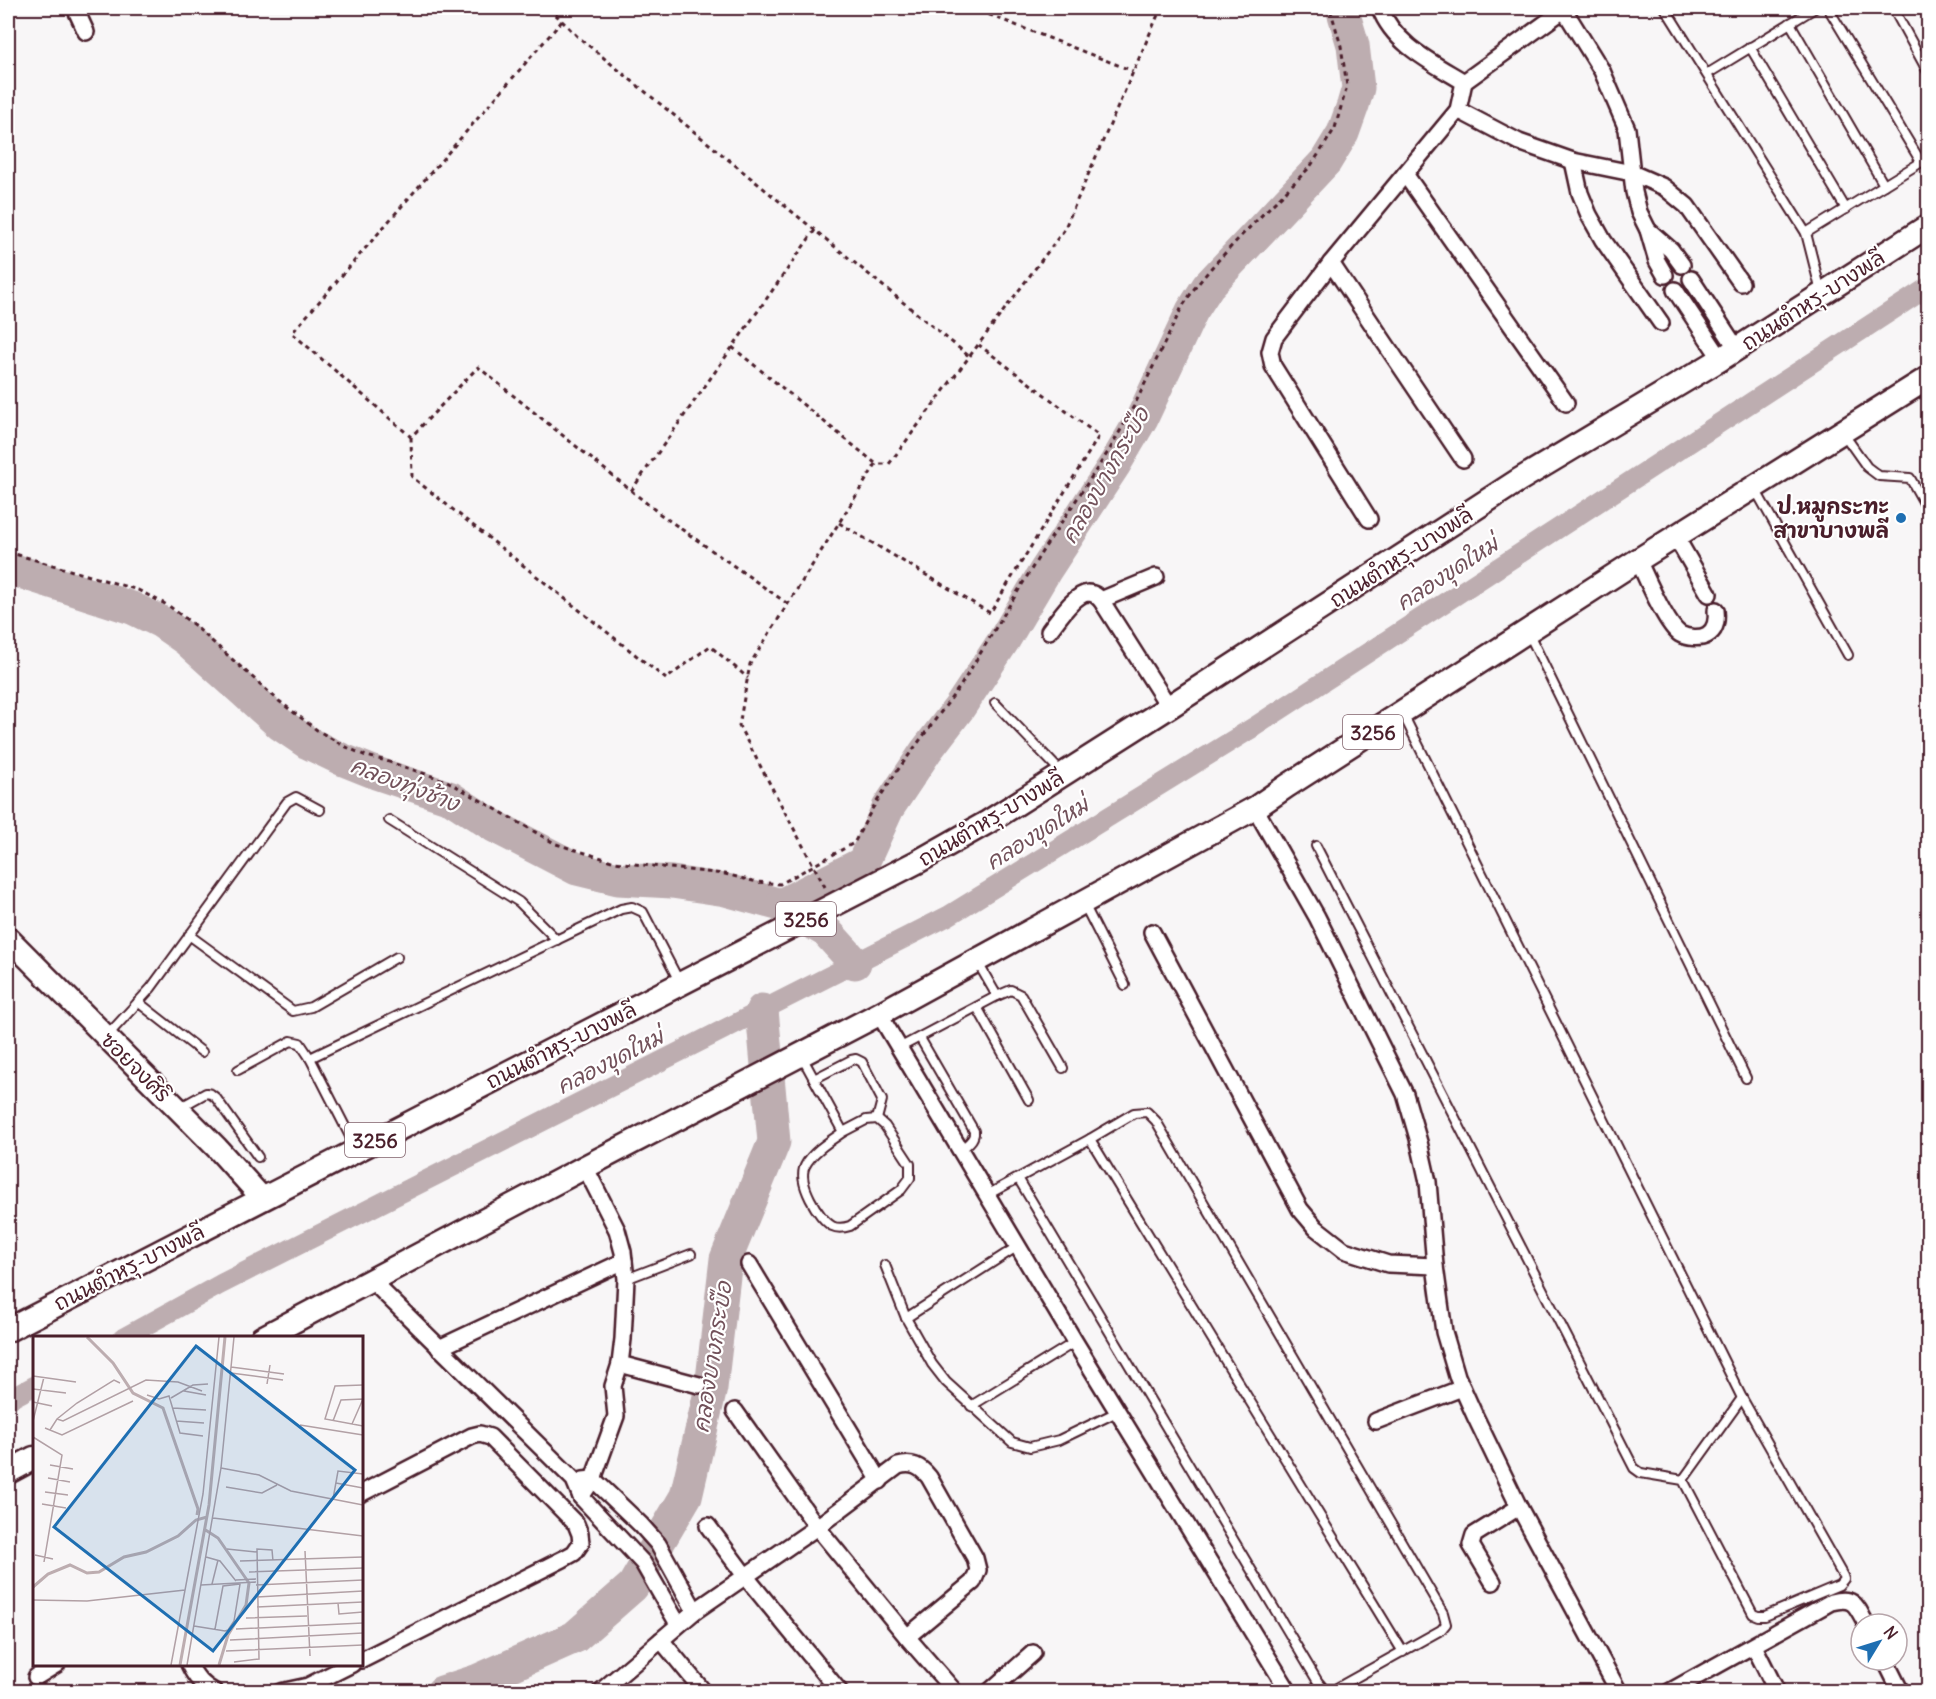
<svg xmlns="http://www.w3.org/2000/svg" width="1936" height="1699" viewBox="0 0 1936 1699" font-family="Delius,'Playpen Sans Thai',sans-serif">
	<style>
		.lines { fill: none; stroke-linecap: round; stroke-linejoin: round }
		.canal { stroke: #bdadb0; stroke-width: 20 }
		.river { stroke: #bdadb0; stroke-width: 33 }
		.lane-casing { stroke: #4a1f2b; stroke-width: 12 }
		.street-casing { stroke: #4a1f2b; stroke-width: 20 }
		.secondary-casing { stroke: #4a1f2b; stroke-width: 26 }
		.primary-casing { stroke: #4a1f2b; stroke-width: 27 }
		.path { stroke: #4a1f2b; stroke-width: 3; stroke-dasharray: 4.5 4.5; stroke-linecap: butt }
		.lane { stroke: #fff; stroke-width: 8 }
		.street { stroke: #fff; stroke-width: 15 }
		.secondary { stroke: #fff; stroke-width: 21 }
		.primary { stroke: #fff; stroke-width: 22 }
		.path-bridge { stroke: #4a1f2b; stroke-width: 3; stroke-dasharray: 4.5 4.5; stroke-linecap: butt }
		.poi-dot { fill: #1f6fb2; stroke: #fff; stroke-width: 2 }
		.labels { text-anchor: middle; dominant-baseline: central; stroke-width: 4.5; stroke-linejoin: round; paint-order: stroke }
		.shield { fill: #fff; stroke: #80626b; stroke-width: 1.5 }
		.shield-label { font-size: 20px; font-weight: bold; fill: #4a1f2b }
		.street-label { font-size: 21px; fill: #4a1f2b; stroke: #fff }
		.poi-label { font-size: 21px; font-weight: bold; fill: #4a1f2b; stroke: #fff; text-anchor: end }
		.water-label { font-size: 22px; font-style: italic; fill: #72515a; stroke: #fff }
		.inset-river { fill: none; stroke: #bdadb0; stroke-width: 3 }
		.inset-road { fill: none; stroke: #b2a0a5; stroke-width: 1.5 }
		.view { fill: #1f6fb2; fill-opacity: 0.15; stroke: #1f6fb2; stroke-width: 3 }
		.inset-edge { fill: none; stroke: #4a1f2b; stroke-width: 3 }
	</style>
	<rect width="100%" height="100%" fill="#f8f6f7"/>
	<filter id="ink" filterUnits="userSpaceOnUse"><feTurbulence type="fractalNoise" baseFrequency=".0167" numOctaves="2"/><feDisplacementMap in="SourceGraphic" scale="12" xChannelSelector="R" yChannelSelector="G"/><feConvolveMatrix kernelMatrix="1 2 1 2 8 2 1 2 1" color-interpolation-filters="sRGB"/></filter>
	<g filter="url(#ink)">
		<g class="lines">
			<g class="canal">
				<polyline points="123,1338 221,1284 948,916 1254,727 1928,287"/>
				<polyline points="8,1400 34,1386"/>
			</g>
			<g class="river">
				<polyline points="8,568 132,608 161,622 187,640 280,724 308,743 341,759 376,773 451,798 494,826 577,869 618,879 672,882 726,890 781,905 826,931 855,963"/>
				<polyline points="781,905 863,863 888,808 926,751 959,708 1004,640 1045,571 1115,464 1142,418 1192,311 1208,286 1326,161 1343,133 1353,105 1358,88 1353,45 1342,8"/>
				<polyline points="442,1692 476,1681 575,1637 633,1586 686,1496 711,1388 726,1259 774,1142 762,1010"/>
			</g>
			<g class="lane-casing">
				<g id="lane">
					<polyline points="1665,8 1806,233 1821,292"/>
					<polyline points="1828,8 1921,162"/>
					<polyline points="1893,8 1928,72"/>
					<polyline points="1790,23 1884,185"/>
					<polyline points="1750,47 1846,209"/>
					<polyline points="1707,74 1815,8"/>
					<polyline points="1806,233 1928,158"/>
					<polyline points="1843,433 1867,467 1879,476 1910,478 1928,510"/>
					<polyline points="1755,489 1848,655"/>
					<polyline points="1529,634 1746,1078"/>
					<polyline points="995,703 1062,773"/>
					<polyline points="389,820 519,902 557,940"/>
					<polyline points="1316,846 1634,1468 1641,1473 1683,1480 1753,1614 1758,1616 1765,1616 1839,1585 1844,1579 1843,1576 1742,1398 1403,714"/>
					<polyline points="1084,904 1125,985"/>
					<polyline points="189,935 293,1011 311,1007 397,957"/>
					<polyline points="997,996 1011,990 1021,995 1063,1068"/>
					<polyline points="138,1002 202,1052"/>
					<polyline points="977,1007 1029,1100"/>
					<polyline points="107,1036 151,988 287,802 296,797 320,810"/>
					<path d="M 920,1038 L 974,1131 C 975,1140 967,1144 961,1150"/>
					<polyline points="899,1048 997,996 978,963"/>
					<path d="M 802,1057 L 843,1132 L 866,1120 L 877,1119 L 885,1126 L 910,1164 L 910,1178 L 901,1190 L 850,1226 C 844,1228 838,1229 832,1226 C 818,1218 797,1182 805,1166 C 812,1152 830,1141 843,1132"/>
					<polyline points="310,1058 621,909 632,907 643,912 680,983"/>
					<polyline points="238,1070 291,1041 300,1043 310,1058 356,1148"/>
					<polyline points="814,1079 851,1060 856,1059 862,1062 882,1100 877,1119"/>
					<polyline points="179,1108 206,1093 211,1094 216,1098 258,1157"/>
					<polyline points="1090,1139 1403,1652"/>
					<polyline points="987,1195 1090,1139 1134,1113 1147,1112 1156,1121 1443,1613 1446,1624 1441,1630 1335,1689 1324,1689 1318,1682 1018,1178"/>
					<polyline points="885,1265 906,1318 932,1364 946,1382 1012,1442 1030,1447 1059,1440 1119,1411"/>
					<polyline points="626,1279 691,1254"/>
					<polyline points="906,1318 1018,1246"/>
					<polyline points="971,1406 1075,1342"/>
					<polyline points="1683,1480 1742,1398"/>
				</g>
			</g>
			<g class="street-casing">
				<g id="street">
					<polyline points="75,8 86,32"/>
					<polyline points="1563,8 1602,71 1627,129 1634,192 1639,212 1648,230 1657,261 1665,275"/>
					<polyline points="1464,82 1565,9"/>
					<polyline points="1458,110 1519,142 1573,161 1632,173 1664,187 1687,206 1741,283"/>
					<polyline points="1573,161 1580,193 1589,215 1603,240 1661,323"/>
					<polyline points="1405,174 1566,403"/>
					<polyline points="1648,230 1671,250 1682,265"/>
					<polyline points="1331,263 1463,459"/>
					<polyline points="1691,279 1737,349"/>
					<polyline points="1675,290 1721,359"/>
					<path d="M 1369,519 L 1273,366 L 1270,352 L 1274,338 L 1331,263 L 1458,110 L 1464,82 C 1433,63 1393,44 1380,8"/>
					<polyline points="1676,537 1709,594"/>
					<path d="M 1638,560 C 1646,577 1666,625 1680,634 C 1687,638 1700,639 1707,635 C 1716,630 1717,619 1716,610"/>
					<polyline points="1101,600 1169,707"/>
					<path d="M 1049,631 C 1057,621 1074,594 1088,593 C 1094,593 1097,596 1101,600 L 1156,577"/>
					<polyline points="1255,808 1317,917 1405,1094 1419,1142 1428,1182 1435,1266 1444,1332 1457,1376 1475,1416 1519,1507 1619,1692"/>
					<polyline points="1152,932 1300,1209 1316,1228 1344,1250 1388,1264 1435,1266"/>
					<polyline points="879,1014 1075,1342 1289,1692"/>
					<polyline points="749,1264 880,1481"/>
					<polyline points="370,1279 574,1480 581,1497 643,1563 678,1624"/>
					<polyline points="439,1348 624,1261"/>
					<polyline points="620,1364 699,1385"/>
					<polyline points="735,1411 817,1527 907,1637 955,1692"/>
					<polyline points="1376,1421 1462,1388"/>
					<polyline points="583,1480 593,1479 641,1525 658,1544 695,1611"/>
					<polyline points="362,1493 472,1436 480,1434 490,1437 576,1524 580,1534 581,1543 574,1553 563,1559 362,1660"/>
					<polyline points="581,1497 593,1479 616,1416 613,1386 620,1364 623,1339 626,1279 623,1252 617,1230 585,1167"/>
					<polyline points="708,1526 746,1577 840,1692"/>
					<polyline points="1493,1582 1471,1545 1474,1535 1519,1507"/>
					<polyline points="661,1640 704,1692"/>
					<polyline points="1754,1646 1777,1692"/>
					<polyline points="1885,1660 1901,1692"/>
					<path d="M 189,1664 C 195,1677 202,1685 215,1692"/>
					<polyline points="36,1677 57,1664"/>
					<polyline points="280,1692 308,1686 352,1664"/>
					<path d="M 600,1692 L 695,1611 L 817,1527 L 898,1466 C 912,1462 920,1466 929,1477 L 975,1558 L 978,1570 L 973,1582 L 907,1637"/>
					<polyline points="989,1692 1033,1653"/>
					<path d="M 1669,1692 L 1831,1602 C 1854,1596 1856,1605 1866,1624"/>
				</g>
			</g>
			<g class="secondary-casing">
				<polyline id="secondary" points="8,938 217,1148 262,1198"/>
			</g>
			<g class="primary-casing">
				<g id="primary">
					<polyline points="8,1330 919,861 988,822 1169,707 1519,480 1721,359 1928,226"/>
					<polyline points="262,1338 585,1167 879,1014 1255,808 1287,786 1638,560 1928,378"/>
					<polyline points="8,1472 34,1458"/>
				</g>
			</g>
			<g class="path">
				<polyline points="549,8 577,36 970,357"/>
				<polyline points="972,8 1133,71"/>
				<polyline points="562,21 292,333 411,437 478,367 660,514 788,604"/>
				<polyline points="732,347 875,463"/>
				<polyline points="411,437 412,477 666,679 710,646 748,678"/>
				<polyline points="631,491 815,230"/>
				<polyline points="839,523 990,613 1099,436 979,345"/>
				<polyline points="825,887 739,726 750,664 876,464 889,464 1064,230 1161,8"/>
			</g>
			<use href="#lane" class="lane"/>
			<use href="#street" class="street"/>
			<use href="#secondary" class="secondary"/>
			<use href="#primary" class="primary"/>
			<polyline class="path-bridge" points="8,552 138,590 169,606 194,625 279,701 317,730 342,745 366,756 383,760 447,781 556,844 615,862 725,874 757,882 780,884 854,843 872,809 897,771 961,685 1043,550 1110,449 1134,406 1182,307 1194,289 1212,267 1242,235 1310,167 1322,149 1335,128 1347,86 1341,46 1330,8"/>
		</g>
	</g>
	<circle class="poi-dot" cx="1901" cy="518" r="6"/>
	<g class="labels">
		<g class="shield">
			<rect x="1343" y="715" width="60" height="34" rx="4.5"/>
			<rect x="776" y="902" width="60" height="34" rx="4.5"/>
			<rect x="345" y="1123" width="60" height="34" rx="4.5"/>
		</g>
		<g class="shield-label">
			<text x="1373" y="732">3256</text>
			<text x="806" y="919">3256</text>
			<text x="375" y="1140">3256</text>
		</g>
		<g class="street-label">
			<text transform="translate(1813 300) rotate(-33)">ถนนตำหรุ-บางพลี</text>
			<text transform="translate(1401 557) rotate(-33)">ถนนตำหรุ-บางพลี</text>
			<text transform="translate(991 818) rotate(-31)">ถนนตำหรุ-บางพลี</text>
			<text transform="translate(561 1045) rotate(-27)">ถนนตำหรุ-บางพลี</text>
			<text transform="translate(136 1067) rotate(45)">ซอยจงศิริ</text>
			<text transform="translate(129 1267) rotate(-27)">ถนนตำหรุ-บางพลี</text>
		</g>
		<g class="poi-label">
			<text x="1889" y="506">ป.หมูกระทะ<tspan x="1889" dy="24">สาขาบางพลี</tspan></text>
		</g>
		<g class="water-label">
			<text transform="translate(1105 475) rotate(-60)">คลองบางกระบือ</text>
			<text transform="translate(1447 573) rotate(-33)">คลองขุดใหม่</text>
			<text transform="translate(405 784) rotate(21)">คลองทุ่งช้าง</text>
			<text transform="translate(1037 833) rotate(-32)">คลองขุดใหม่</text>
			<text transform="translate(610 1061) rotate(-27)">คลองขุดใหม่</text>
			<text transform="translate(712 1357) rotate(-81)">คลองบางกระบือ</text>
		</g>
	</g>
	<g transform="translate(33 1336)">
		<rect width="330" height="330" fill="#f8f6f7"/>
		<path class="inset-river" d="M 54,1 L 80,27 L 100,57 L 130,72 L 165,173 L 164,179M 171,193 L 185,202 L 216,247 L 213,269 L 195,299 L 186,329M 0,251 L 15,238 L 37,229 L 54,237 L 66,236 L 91,221 L 113,216 L 145,200 L 163,184 L 174,181M 147,329 L 176,169 L 192,1"/>
		<path class="inset-road" d="M 198,31 L 251,38M 198,37 L 250,44M 0,40 L 43,46M 234,48 L 237,29M 330,49 L 302,50 L 292,83 L 330,90M 0,53 L 33,57M 151,55 L 173,59M 114,59 L 126,63 L 136,60 L 147,97 L 170,100M 138,62 L 160,49 L 175,48M 0,66 L 19,70M 140,72 L 173,74M 24,83 L 30,85 L 113,44 L 145,46 L 169,55M 0,85 L 11,41M 143,85 L 171,87M 300,85 L 308,64 L 330,63M 319,88 L 330,63M 267,89 L 330,99M 12,92 L 29,99 L 100,65M 17,94 L 24,83 L 44,67 L 81,44 L 87,47M 0,101 L 29,119 L 11,226M 17,129 L 40,133M 188,132 L 226,139 L 258,155 L 330,169M 15,142 L 37,146M 303,147 L 330,152M 193,151 L 229,157 L 244,149M 12,156 L 35,159M 300,163 L 305,135 L 330,138M 9,168 L 33,172M 180,182 L 330,200M 194,213 L 224,216M 272,215 L 277,320M 2,219 L 20,223M 173,221 L 187,225 L 203,245M 207,225 L 330,221M 216,236 L 330,232M 203,244 L 223,243M 179,248 L 185,224M 168,249 L 223,246M 223,249 L 330,244M 224,261 L 330,255M 0,264 L 54,265 L 152,254M 305,267 L 306,278 L 330,276M 224,271 L 330,266M 213,282 L 274,280M 161,290 L 192,295 L 195,294 L 201,285 L 207,248 L 190,250 L 182,293M 203,293 L 330,287M 197,304 L 330,297M 193,315 L 330,309M 201,326 L 226,323 L 224,213 L 239,214 L 240,225M 138,329 L 170,158 L 186,1M 154,329 L 188,132 L 201,1"/>
		<path class="view" d="M 163,10 L 322,134 L 180,315 L 21,191 Z"/>
		<rect width="330" height="330" class="inset-edge"/>
	</g>
	<rect width="1936" height="1699" fill="none" stroke="#fff" stroke-width="30"/>
	<rect x="15" y="15" width="1906" height="1669" fill="none" stroke="#4a1f2b" stroke-width="2" filter="url(#ink)"/>
	<g transform="translate(1879 1642) rotate(52)"><circle r="28" fill="#ffffff" stroke="#b7a5aa" stroke-width="1.5"/>
	<path d="M0-4.5L10 22L0 15L-10 22Z" fill="#1f6fb2"/>
	<text y="-9" font-size="16" font-weight="bold" text-anchor="middle" fill="#4a1f2b">N</text>
	</g>
</svg>
